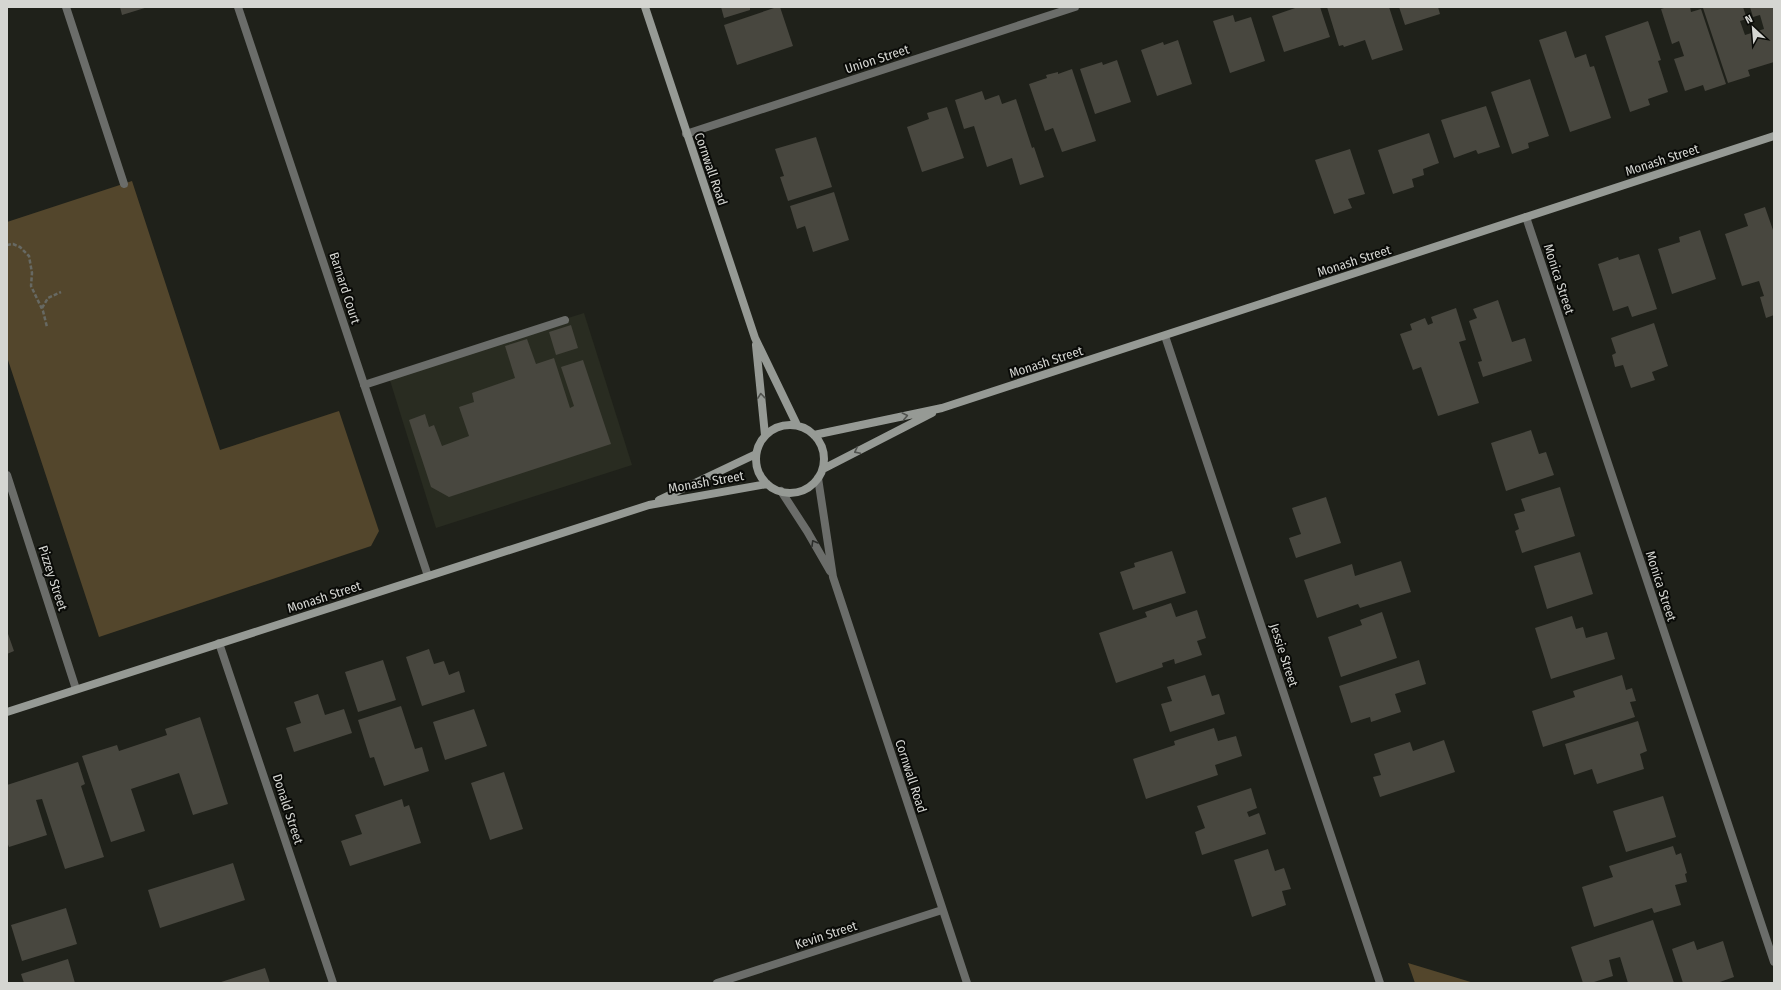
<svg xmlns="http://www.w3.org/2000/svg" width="1781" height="990" viewBox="0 0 1781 990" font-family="'Fira Sans Condensed',sans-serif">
<rect width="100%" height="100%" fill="#1f211a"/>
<!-- built -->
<path fill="#292c21" d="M 584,313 L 632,465 L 436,528 L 388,374 Z"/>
<!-- green -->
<path fill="#53462c" d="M 132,181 L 220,450 L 339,411 L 379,531 L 371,546 L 99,637 L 7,357 L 7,222 Z
M 1408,963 L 1474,983 L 1415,983 Z"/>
<!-- building -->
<path fill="#48473f" d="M 120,7 L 148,7 L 122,15 Z
M 721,7 L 750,7 L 750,10 L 724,18 Z
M 777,7 L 780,7 L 793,46 L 737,65 L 724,25 Z
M 1298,7 L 1320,7 L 1330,37 L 1284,52 L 1272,16 Z
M 1327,7 L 1389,7 L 1403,50 L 1372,60 L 1365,40 L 1344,47 L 1343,45 L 1339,46 Z
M 1399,7 L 1438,7 L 1440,14 L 1405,25 Z
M 1667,7 L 1690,7 L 1691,12 L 1701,9 L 1726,84 L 1705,91 L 1703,85 L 1685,91 L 1674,59 L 1684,56 L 1679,41 L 1672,44 L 1661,9 Z
M 1706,7 L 1743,7 L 1747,19 L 1740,21 L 1745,35 L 1764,29 L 1760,15 L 1753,17 L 1750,7 L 1774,7 L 1774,62 L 1748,70 L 1750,76 L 1728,83 L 1703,8 Z
M 1233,15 L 1235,22 L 1251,17 L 1265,61 L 1230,73 L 1213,21 Z
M 1648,21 L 1661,60 L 1658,61 L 1668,92 L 1648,99 L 1650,105 L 1630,112 L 1605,36 Z
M 1566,31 L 1575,58 L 1586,54 L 1590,67 L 1594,66 L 1611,118 L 1570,132 L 1539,40 Z
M 1178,40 L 1192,84 L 1157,96 L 1141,50 L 1163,42 L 1164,45 Z
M 1117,60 L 1131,102 L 1095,114 L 1080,69 L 1102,62 L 1103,65 Z
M 1072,69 L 1096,141 L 1062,152 L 1053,128 L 1045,131 L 1029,84 L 1047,78 L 1046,75 L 1058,72 L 1058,74 Z
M 1530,79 L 1549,136 L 1528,143 L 1529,148 L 1512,154 L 1491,92 Z
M 982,91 L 985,100 L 999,95 L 1002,104 L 1016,99 L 1032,148 L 1034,147 L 1044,177 L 1020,185 L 1012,158 L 987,167 L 974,126 L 964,129 L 955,100 Z
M 1486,106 L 1500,147 L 1478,154 L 1476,150 L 1454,158 L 1441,120 Z
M 947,107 L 964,158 L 922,172 L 907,127 L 929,119 L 927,113 Z
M 1429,133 L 1439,163 L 1423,169 L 1424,175 L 1412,179 L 1414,187 L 1393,194 L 1378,150 Z
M 816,137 L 832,187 L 788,201 L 780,177 L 784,176 L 775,149 Z
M 1350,149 L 1365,194 L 1348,199 L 1352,208 L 1334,214 L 1315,160 Z
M 834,192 L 849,240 L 813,252 L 805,226 L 797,229 L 790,206 Z
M 1765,207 L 1774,233 L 1774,315 L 1766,318 L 1760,297 L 1764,296 L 1759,281 L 1742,286 L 1725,234 L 1748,226 L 1744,214 Z
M 1700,230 L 1716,279 L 1672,294 L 1658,249 L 1680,242 L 1679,237 Z
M 1639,254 L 1657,309 L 1632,317 L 1628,306 L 1613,311 L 1598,264 L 1618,257 L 1619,260 Z
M 1498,300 L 1512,342 L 1525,338 L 1532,361 L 1483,377 L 1478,362 L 1482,361 L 1469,321 L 1477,318 L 1473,309 Z
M 1456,308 L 1466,340 L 1459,342 L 1479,403 L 1438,416 L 1421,367 L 1413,370 L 1400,334 L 1412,330 L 1410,324 L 1425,318 L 1428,325 L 1433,323 L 1431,317 Z
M 1654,323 L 1668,366 L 1652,372 L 1655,380 L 1631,388 L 1623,365 L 1615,367 L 1612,355 L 1616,353 L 1611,338 Z
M 571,325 L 578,348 L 556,355 L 549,332 Z
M 527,339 L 536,364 L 554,358 L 570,408 L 574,406 L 561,367 L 583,360 L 611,444 L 449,497 L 431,487 L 409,420 L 425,414 L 429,427 L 434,425 L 442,446 L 469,436 L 459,407 L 474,402 L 472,393 L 515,378 L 505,346 Z
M 1531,430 L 1539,454 L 1546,452 L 1554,475 L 1506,491 L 1491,443 Z
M 1560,487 L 1575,536 L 1522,553 L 1515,531 L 1519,529 L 1514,514 L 1525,511 L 1521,499 Z
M 1326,497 L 1341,543 L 1296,558 L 1289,538 L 1301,534 L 1292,508 Z
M 1172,551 L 1186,593 L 1133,610 L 1120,572 L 1135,567 L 1134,563 Z
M 1580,552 L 1593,594 L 1547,609 L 1534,566 Z
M 1401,561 L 1411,592 L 1360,608 L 1358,604 L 1317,618 L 1304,580 L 1352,564 L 1355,576 Z
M 1171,603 L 1176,617 L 1197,610 L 1206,638 L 1197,641 L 1202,655 L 1175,664 L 1174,659 L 1162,663 L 1163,667 L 1116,683 L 1099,633 L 1147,617 L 1145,612 Z
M 1382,612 L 1397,658 L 1341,677 L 1328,637 L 1362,625 L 1360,620 Z
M 1572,616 L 1576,629 L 1583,627 L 1586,638 L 1607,632 L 1615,659 L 1551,679 L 1535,628 Z
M 7,631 L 14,651 L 7,654 Z
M 429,649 L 434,664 L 444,661 L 449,675 L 459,671 L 465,692 L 422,706 L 406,657 Z
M 383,660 L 396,700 L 358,712 L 345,672 Z
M 1419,660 L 1426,684 L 1395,694 L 1401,712 L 1371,722 L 1370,717 L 1351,723 L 1339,686 Z
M 1205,675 L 1212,696 L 1219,694 L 1225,714 L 1170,732 L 1161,704 L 1172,701 L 1167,687 Z
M 1622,675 L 1626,690 L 1632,688 L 1636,701 L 1630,702 L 1635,717 L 1543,747 L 1532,711 L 1575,697 L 1573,691 Z
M 318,694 L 325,715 L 344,709 L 352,733 L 294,752 L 286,728 L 301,723 L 294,702 Z
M 401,706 L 415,749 L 422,747 L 429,771 L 384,786 L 374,757 L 370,758 L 358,720 Z
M 474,709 L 487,746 L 445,760 L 433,722 Z
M 200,717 L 228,804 L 193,815 L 179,773 L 131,789 L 145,831 L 111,842 L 82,756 L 117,745 L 119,751 L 167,735 L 165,729 Z
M 1638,721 L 1647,751 L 1640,754 L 1644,769 L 1597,784 L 1592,769 L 1574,775 L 1565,744 Z
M 1214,728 L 1218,741 L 1236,736 L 1242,756 L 1215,765 L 1218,775 L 1146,799 L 1133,759 L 1175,745 L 1174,741 Z
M 1444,740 L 1455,772 L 1380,797 L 1373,777 L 1381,775 L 1374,754 L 1410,742 L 1413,751 Z
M 78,762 L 85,784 L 81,786 L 104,857 L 65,869 L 42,799 L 36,800 L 47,835 L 9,847 L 7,842 L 7,785 Z
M 504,772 L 523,829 L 490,840 L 471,783 Z
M 1251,788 L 1257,808 L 1247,812 L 1249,817 L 1259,813 L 1266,834 L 1202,855 L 1195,832 L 1205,828 L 1197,806 Z
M 1663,796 L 1676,837 L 1626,852 L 1613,811 Z
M 402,799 L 404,807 L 409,805 L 421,843 L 350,866 L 341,841 L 362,834 L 355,815 Z
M 1673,846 L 1676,855 L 1681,853 L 1687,873 L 1685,874 L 1687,882 L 1675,885 L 1681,905 L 1654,913 L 1652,908 L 1594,927 L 1582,887 L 1613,877 L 1609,866 Z
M 1268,849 L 1275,871 L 1284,868 L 1291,889 L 1282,891 L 1286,905 L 1252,917 L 1234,860 Z
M 233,863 L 245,900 L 160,928 L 148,890 Z
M 66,908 L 77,944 L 22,961 L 11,925 Z
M 1653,920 L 1674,983 L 1628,983 L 1620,957 L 1609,960 L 1613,976 L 1591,983 L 1583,983 L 1571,947 Z
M 1694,941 L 1697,950 L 1723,941 L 1734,977 L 1717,983 L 1683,983 L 1672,949 Z
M 68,959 L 75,983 L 24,983 L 21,974 Z
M 265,968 L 270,983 L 218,983 Z"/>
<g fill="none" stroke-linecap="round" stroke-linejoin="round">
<!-- path -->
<path stroke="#676963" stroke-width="2.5" stroke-dasharray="4 2" stroke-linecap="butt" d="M 7,245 L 13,244 L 20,247 L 29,256 L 32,273 L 31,286 L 43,311 L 47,327
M 42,308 L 48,298 L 61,292"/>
<!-- lane -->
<path stroke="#6b6d6a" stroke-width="8" d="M 66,7 L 124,184
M 364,385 L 565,320"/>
<!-- street -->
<path stroke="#6b6d6a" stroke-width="8" d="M 238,7 L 428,576
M 686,134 L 1075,7
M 1526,217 L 1774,962
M 1165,336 L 1380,983
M 7,475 L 76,689
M 818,478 L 833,577 L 967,983
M 781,491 L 807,531 L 830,571
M 219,643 L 333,983
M 717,983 L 942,910"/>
<!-- secondary -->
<path stroke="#969a95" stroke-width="8" d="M 645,7 L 755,338 L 797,425
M 756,345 L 765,435
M756 459a34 34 0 1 1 68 0a34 34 0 1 1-68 0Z
M 814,435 L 942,408 L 1774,136
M 823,469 L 932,413
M 659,500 L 756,454
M 7,712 L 649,505 L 767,484"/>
</g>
<!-- one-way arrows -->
<defs><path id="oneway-chevron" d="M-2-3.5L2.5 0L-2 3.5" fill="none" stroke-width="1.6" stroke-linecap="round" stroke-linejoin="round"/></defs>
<g stroke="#50524e">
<use href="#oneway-chevron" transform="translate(761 396) rotate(-96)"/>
<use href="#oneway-chevron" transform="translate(905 416) rotate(-12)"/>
<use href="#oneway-chevron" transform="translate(857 451) rotate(153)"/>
</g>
<use stroke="#2b2d2a" href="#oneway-chevron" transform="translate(814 543) rotate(-120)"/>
<g text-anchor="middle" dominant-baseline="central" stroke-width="4" stroke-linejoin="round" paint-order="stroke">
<!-- street labels -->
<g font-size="13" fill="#d5d6d2" stroke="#090a07">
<text transform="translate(877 59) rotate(-18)">Union Street</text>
<text transform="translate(1662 160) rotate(-18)">Monash Street</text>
<text transform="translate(711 169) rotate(71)">Cornwall Road</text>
<text transform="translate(1354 261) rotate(-18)">Monash Street</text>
<text transform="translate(1559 279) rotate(72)">Monica Street</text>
<text transform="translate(345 288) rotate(72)">Barnard Court</text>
<text transform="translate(1046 362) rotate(-18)">Monash Street</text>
<text transform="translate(706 482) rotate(-10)">Monash Street</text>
<text transform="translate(53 578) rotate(72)">Pizzey Street</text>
<text transform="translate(1661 586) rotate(72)">Monica Street</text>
<text transform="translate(324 597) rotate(-18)">Monash Street</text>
<text transform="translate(1284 655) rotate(72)">Jessie Street</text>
<text transform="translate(911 776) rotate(72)">Cornwall Road</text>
<text transform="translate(288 809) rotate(72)">Donald Street</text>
<text transform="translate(826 935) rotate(-18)">Kevin Street</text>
</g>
</g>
<!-- border -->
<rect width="1781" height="990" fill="none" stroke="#d5d6d2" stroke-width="16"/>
<!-- north arrow -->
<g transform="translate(1753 28) rotate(334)" stroke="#090a07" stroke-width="3" paint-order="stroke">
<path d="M0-3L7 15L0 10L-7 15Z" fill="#d5d6d2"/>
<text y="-6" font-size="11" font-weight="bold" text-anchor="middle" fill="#d5d6d2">N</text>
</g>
</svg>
